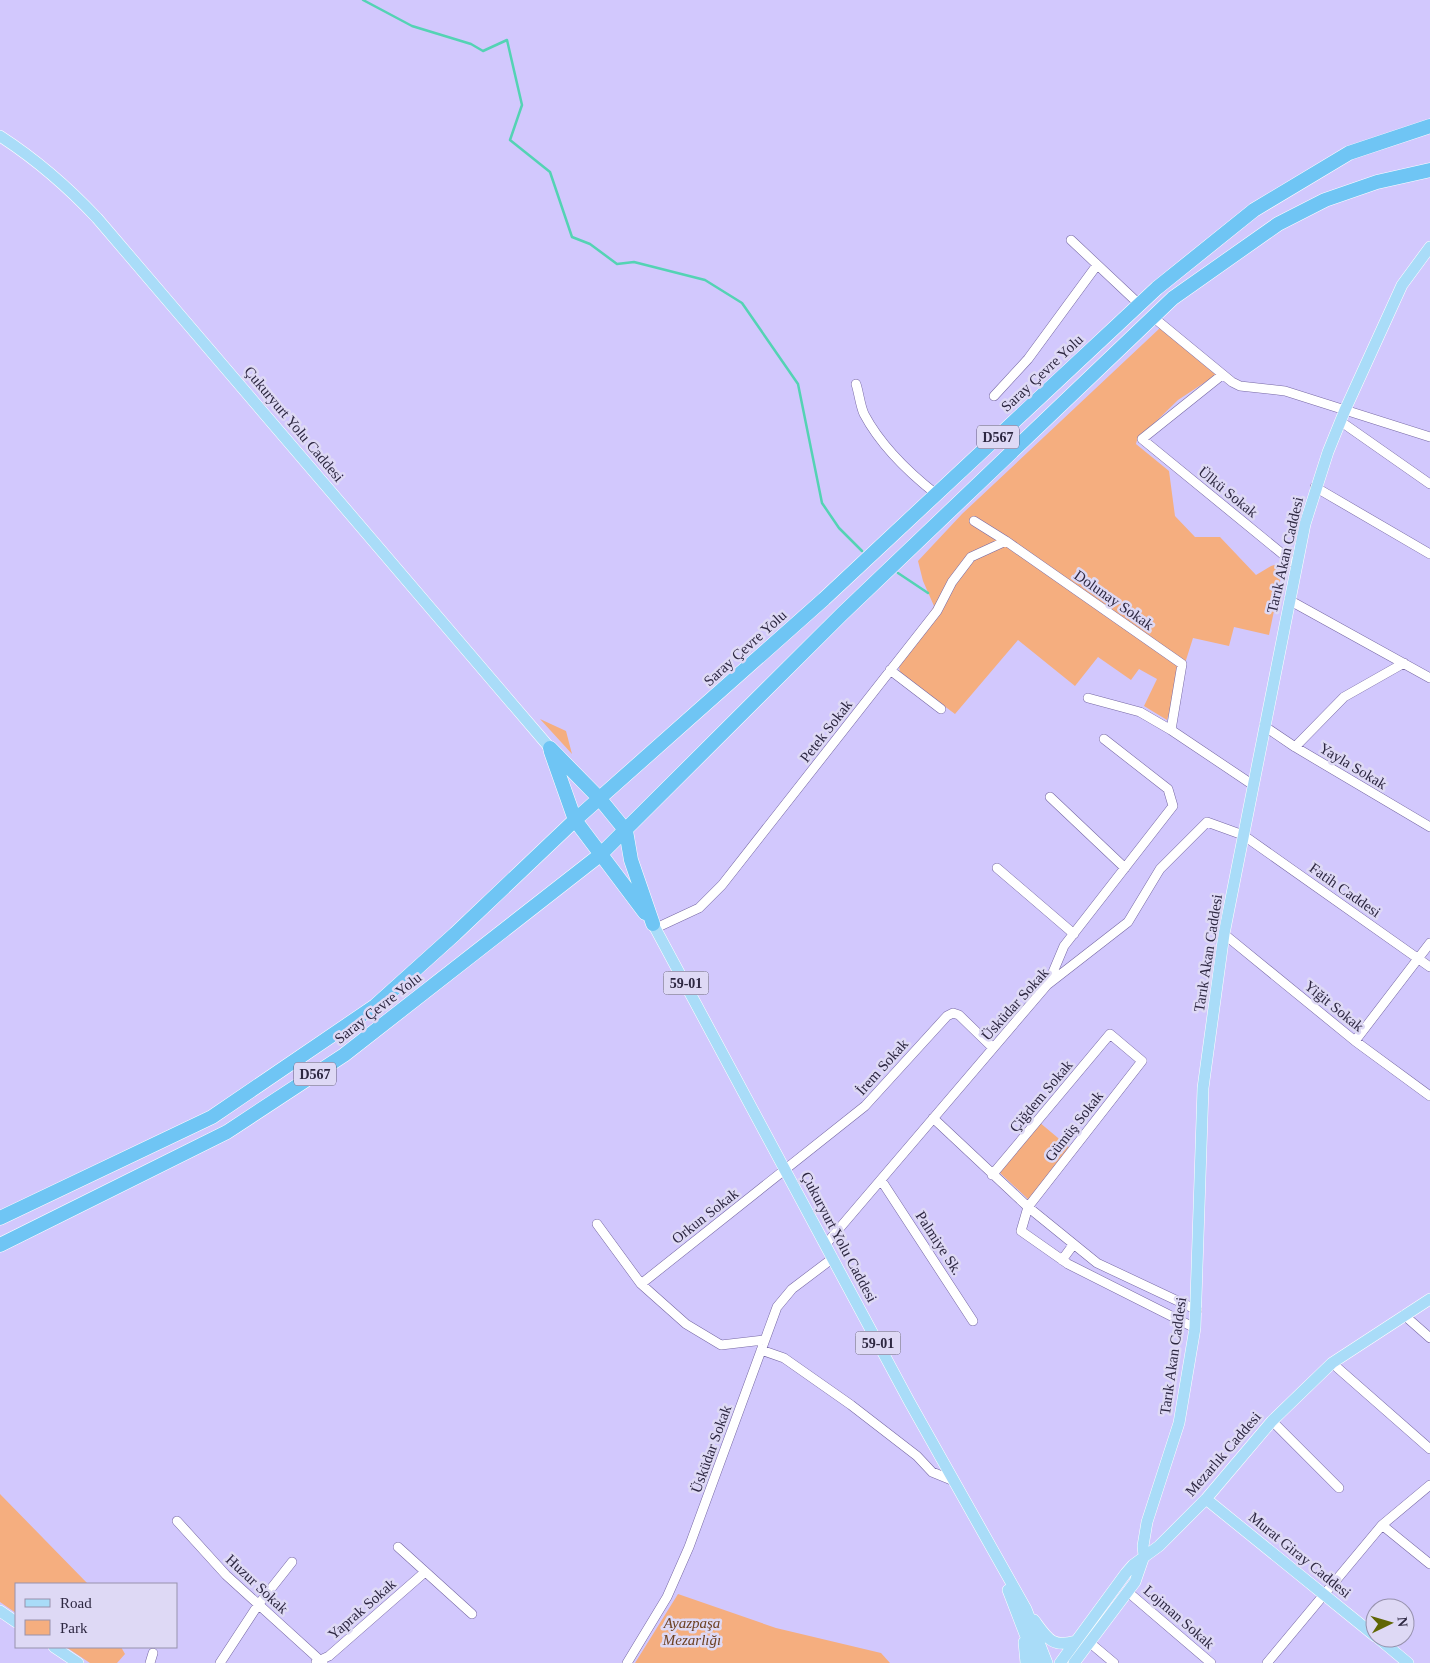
<svg xmlns="http://www.w3.org/2000/svg" width="1430" height="1663" viewBox="0 0 1430 1663" font-family="Georgia,serif">
<rect width="100%" height="100%" fill="#d2c8fd"/>
<!-- green -->
<path fill="#f5ae7f" d="M 1160,328 L 1216,375 L 1178,400 L 1137,440 L 1136,444 L 1169,471 L 1175,516 L 1195,537 L 1220,537 L 1256,575 L 1271,566 L 1284,562 L 1269,635 L 1234,627 L 1229,646 L 1193,638 L 1167,720 L 1144,706 L 1157,679 L 1139,669 L 1131,680 L 1098,657 L 1075,686 L 1018,640 L 955,714 L 900,673 L 899,666 L 934,606 L 923,581 L 918,561 L 962,514 Z
M 540,719 L 566,731 L 572,754 Z
M 1039,1122 L 1070,1148 L 1029,1200 L 999,1172 Z
M 0,1494 L 88,1584 L 16,1584 L 16,1613 L 0,1602 Z
M 678,1594 L 776,1628 L 881,1653 L 890,1663 L 635,1663 Z
M 66,1647 L 121,1647 L 125,1654 L 117,1663 L 90,1663 Z"/>
<g fill="none" stroke-linecap="round" stroke-linejoin="round">
<!-- stream -->
<path stroke="#54d3b4" stroke-width="2.5" d="M 363,0 L 412,26 L 471,44 L 483,51 L 507,40 L 522,105 L 510,140 L 550,172 L 572,237 L 590,244 L 617,264 L 634,262 L 705,280 L 742,303 L 798,384 L 822,503 L 839,528 L 862,551
M 898,573 L 928,593"/>
<defs>
<path id="minor" d="M 1071,240 L 1139,304
M 1153,317 L 1232,382 L 1240,386 L 1285,391 L 1430,437
M 1222,375 L 1142,439 L 1296,565
M 856,384 C 859,393 860,405 864,414 C 881,446 908,472 936,494
M 994,396 L 1028,359 L 1097,265
M 1340,421 L 1430,484
M 1315,487 L 1430,554
M 974,521 L 1006,541 L 1182,664 L 1171,730
M 1289,600 L 1430,678
M 890,670 L 941,709
M 1088,698 L 1140,712 L 1171,730 L 1253,785
M 1264,726 L 1295,747 L 1430,827
M 1295,747 L 1344,697 L 1404,663
M 1050,797 L 1125,868
M 997,868 L 1074,934
M 656,928 L 699,908 L 722,885 L 937,611 L 952,582 L 971,557 L 1006,541
M 1224,934 L 1355,1041 L 1430,1096
M 1048,984 L 1064,946 L 1173,806 L 1168,789 L 1104,739
M 1355,1041 L 1430,943
M 933,1118 L 1028,1207 L 1097,1263 L 1197,1310
M 992,1175 L 1110,1034 L 1142,1061 L 1028,1207 L 1021,1231 L 1068,1264 L 1195,1328
M 881,1180 L 973,1321
M 597,1224 L 641,1284 L 686,1324 L 721,1345 L 764,1340
M 826,1244 L 1047,985 L 1128,922 L 1160,869 L 1207,822 L 1243,835 L 1430,967
M 1062,1260 L 1073,1245
M 641,1284 L 865,1106 L 947,1016 L 953,1013 L 959,1015 L 993,1048
M 1404,1315 L 1430,1338
M 761,1350 L 784,1358 L 851,1405 L 917,1456 L 932,1472 L 954,1481
M 1332,1363 L 1430,1449
M 1272,1421 L 1339,1488
M 177,1521 L 226,1575 L 323,1663
M 1382,1525 L 1430,1564
M 398,1547 L 472,1614
M 1128,1592 L 1211,1663
M 1089,1642 L 1114,1663
M 316,1662 L 329,1656 L 425,1572
M 150,1663 L 153,1653
M 220,1663 L 258,1605 L 292,1562
M 627,1663 L 667,1597 L 689,1547 L 777,1307 L 792,1289 L 833,1258
M 1267,1663 L 1382,1525 L 1430,1485"/>
<path id="major" d="M 0,136 C 37,160 67,186 97,218 L 550,748
M 653,924 L 909,1401 L 1026,1609 L 1047,1663
M 1206,1499 L 1375,1636
M 1008,1590 L 1036,1663
M 0,1611 L 16,1622
M 1034,1620 C 1048,1639 1052,1648 1076,1641
M 1378,1638 L 1408,1663
M 1024,1642 L 1026,1663
M 54,1647 L 78,1663
M 1060,1663 L 1126,1573 L 1133,1565 L 1159,1546 L 1206,1499 L 1272,1421 L 1332,1363 L 1430,1299
M 1074,1663 L 1135,1582 L 1144,1556 L 1143,1546 L 1147,1522 L 1179,1423 L 1195,1328 L 1203,1088 L 1224,934 L 1305,524 L 1328,452 L 1345,410 L 1402,285 L 1430,247"/>
<path id="highway" d="M 550,748 L 600,799 L 626,831 L 631,860 L 653,924
M 551,752 L 575,820 L 645,913
M 0,1218 L 212,1117 L 375,1006 L 455,934 L 575,820 L 824,599 L 1157,288 L 1254,210 L 1349,153 L 1430,126
M 0,1245 L 227,1132 L 344,1055 L 600,855 L 842,614 L 1173,298 L 1278,224 L 1325,200 L 1377,182 L 1430,170"/>
</defs>
<!-- minor casing -->
<use href="#minor" stroke="#7668a4" stroke-width="10"/>
<!-- major casing -->
<use href="#major" stroke="#fff" stroke-width="12"/>
<!-- highway casing -->
<use href="#highway" stroke="#fff" stroke-width="15"/>
<!-- minor -->
<use href="#minor" stroke="#fff" stroke-width="9"/>
<!-- major -->
<use href="#major" stroke="#a9dcf8" stroke-width="11"/>
<!-- highway -->
<use href="#highway" stroke="#6fc5f4" stroke-width="14"/>
</g>
<g text-anchor="middle" dominant-baseline="central" stroke-width="5" stroke-linejoin="round" paint-order="stroke">
<!-- shield labels -->
<g fill="#ded9f5" stroke="#625c77" stroke-width="1">
<rect x="977" y="425.5" width="42" height="23" rx="4"/>
<rect x="663.5" y="971.5" width="45" height="23" rx="4"/>
<rect x="294" y="1062.5" width="42" height="23" rx="4"/>
<rect x="855.5" y="1331.5" width="45" height="23" rx="4"/>
</g>
<g font-size="14" font-weight="bold" fill="#2d2741">
<text x="998" y="437">D567</text>
<text x="686" y="983">59-01</text>
<text x="315" y="1074">D567</text>
<text x="878" y="1343">59-01</text>
</g>
<!-- street labels -->
<g font-size="15" fill="#2d2741" stroke="#ded9f5">
<text transform="translate(1042 373) rotate(-43)">Saray Çevre Yolu</text>
<text transform="translate(294 424) rotate(50)">Çukuryurt Yolu Caddesi</text>
<text transform="translate(1228 492) rotate(39)">Ülkü Sokak</text>
<text transform="translate(1285 555) rotate(-77)">Tarık Akan Caddesi</text>
<text transform="translate(1114 600) rotate(35)">Dolunay Sokak</text>
<text transform="translate(745 648) rotate(-42)">Saray Çevre Yolu</text>
<text transform="translate(826 731) rotate(-52)">Petek Sokak</text>
<text transform="translate(1353 766) rotate(31)">Yayla Sokak</text>
<text transform="translate(1345 890) rotate(35)">Fatih Caddesi</text>
<text transform="translate(1208 953) rotate(-81)">Tarık Akan Caddesi</text>
<text transform="translate(1015 1004) rotate(-48)">Üsküdar Sokak</text>
<text transform="translate(1334 1006) rotate(39)">Yiğit Sokak</text>
<text transform="translate(378 1008) rotate(-38)">Saray Çevre Yolu</text>
<text transform="translate(882 1067) rotate(-48)">İrem Sokak</text>
<text transform="translate(1041 1096) rotate(-50)">Çiğdem Sokak</text>
<text transform="translate(1074 1126) rotate(-52)">Gümüş Sokak</text>
<text transform="translate(705 1216) rotate(-38)">Orkun Sokak</text>
<text transform="translate(839 1237) rotate(62)">Çukuryurt Yolu Caddesi</text>
<text transform="translate(939 1243) rotate(57)">Palmiye Sk.</text>
<text transform="translate(1173 1356) rotate(-82)">Tarık Akan Caddesi</text>
<text transform="translate(711 1449) rotate(-70)">Üsküdar Sokak</text>
<text transform="translate(1223 1454) rotate(-49)">Mezarlık Caddesi</text>
<text transform="translate(1300 1555) rotate(39)">Murat Giray Caddesi</text>
<text transform="translate(257 1584) rotate(43)">Huzur Sokak</text>
<text transform="translate(362 1609) rotate(-41)">Yaprak Sokak</text>
<text transform="translate(1179 1617) rotate(41)">Lojman Sokak</text>
</g>
<!-- park labels -->
<g font-size="15" font-style="italic" fill="#6c4124" stroke="#ded9f5">
<text x="692" y="1623">Ayazpaşa<tspan x="692" dy="17">Mezarlığı</tspan></text>
</g>
</g>
<!-- legend -->
<rect x="15" y="1583" width="162" height="65" fill="#ded9f5" stroke="#9792ad"/>
<rect x="25" y="1599" width="25" height="8" fill="#a9dcf8" stroke="#9792ad"/>
<text x="60" y="1608" font-size="15" fill="#2d2741">Road</text>
<rect x="25" y="1620" width="25" height="15" fill="#f5ae7f" stroke="#9792ad"/>
<text x="60" y="1633" font-size="15" fill="#2d2741">Park</text>
<!-- north arrow -->
<g transform="translate(1390 1623) rotate(85)"><circle r="24" fill="#ded9f5" stroke="#9792ad"/>
<path d="M0-4L9 19L0 12L-9 19Z" fill="#606604"/>
<text y="-8" font-size="14" font-weight="bold" text-anchor="middle" fill="#2d2741">N</text>
</g>
</svg>
